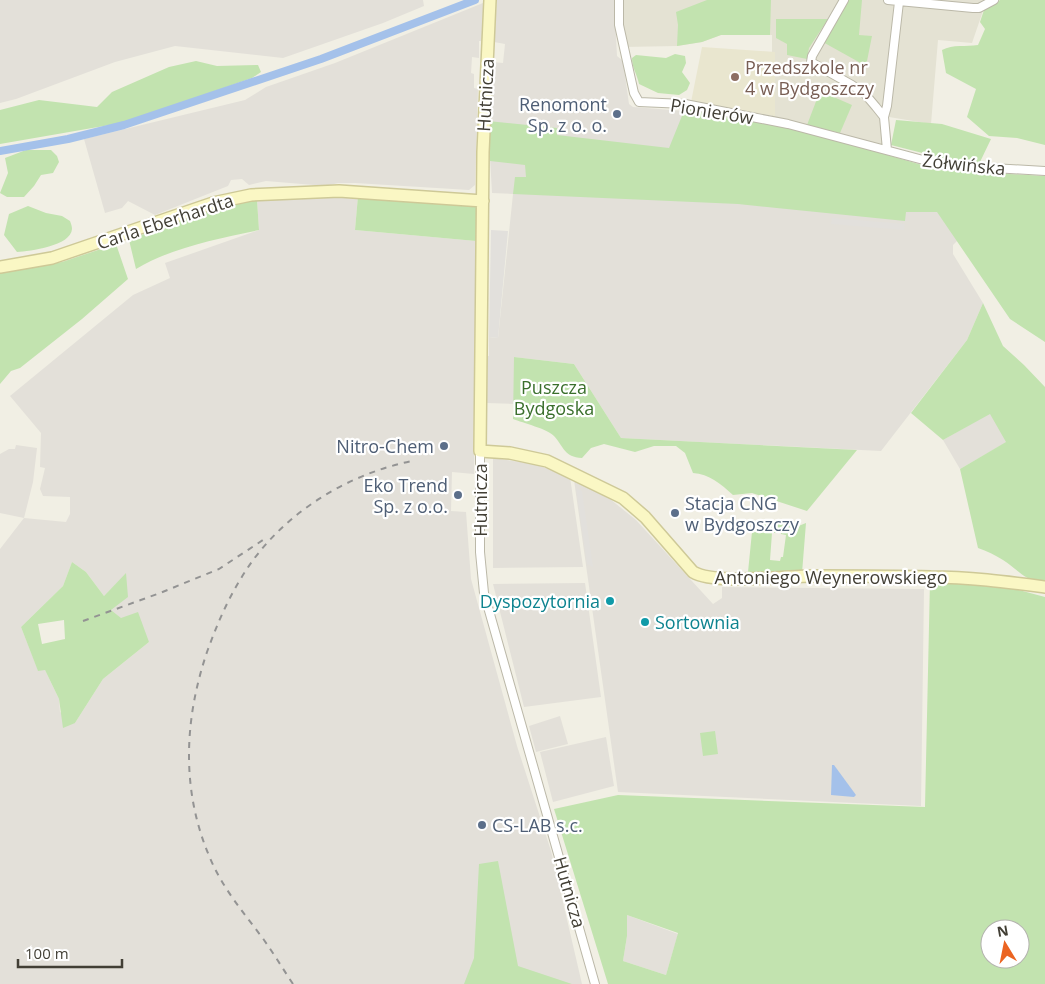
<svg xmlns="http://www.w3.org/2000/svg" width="1045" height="984" viewBox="0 0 1045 984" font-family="'Open Sans',sans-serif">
<rect width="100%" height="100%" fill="#f1efe4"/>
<!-- residential -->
<path fill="#e4e2d3" d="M 616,0 L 994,0 L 985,5 L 972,43 L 938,40 L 931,124 L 889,117 L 887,150 L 772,121 L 772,115 L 775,115 L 775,53 L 772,52 L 772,35 L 721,35 L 702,42 L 677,46 L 623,47 Z"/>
<!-- industrial -->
<path fill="#e3e0d9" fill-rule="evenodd" d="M 0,0 L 423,0 L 424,6 L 383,23 L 283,58 L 175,46 L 115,62 L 16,99 L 0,103 Z
M 497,0 L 614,0 L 617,56 L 623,61 L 629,104 L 633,107 L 684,111 L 686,106 L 939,170 L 958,240 L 953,245 L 953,254 L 983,303 L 967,340 L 881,451 L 621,438 L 574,364 L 514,357 L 514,404 L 486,403 L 487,356 L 489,356 L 489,337 L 498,338 L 513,194 L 492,193 L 488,121 L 492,62 L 503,63 L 505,44 L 494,42 Z
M 483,3 L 483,41 L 479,41 L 479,58 L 472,57 L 471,73 L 474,74 L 474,88 L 478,89 L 475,185 L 469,190 L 355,183 L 338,183 L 326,186 L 266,181 L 249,185 L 242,179 L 231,180 L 228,186 L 155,215 L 128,201 L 122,208 L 105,213 L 84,139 L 245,100 L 266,87 L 335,63 Z
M 326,196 L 358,196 L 355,230 L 476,241 L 474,474 L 452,472 L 451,511 L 466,512 L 471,579 L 517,746 L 551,851 L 582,984 L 0,984 L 0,549 L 24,518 L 0,513 L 0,454 L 9,449 L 15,449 L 16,445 L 37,448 L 33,482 L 24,518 L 66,522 L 70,514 L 70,497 L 43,496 L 40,489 L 45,468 L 40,467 L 41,433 L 10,396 L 133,295 L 170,278 L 165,263 L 259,230 L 257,200 ZM 72,562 L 86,572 L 104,596 L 126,574 L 111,610 L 149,642 L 103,679 L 75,723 L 60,712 L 59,699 L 45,670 L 38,670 L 21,627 L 63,586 Z
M 990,413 L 1007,442 L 960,469 L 943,440 Z
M 493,458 L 534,464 L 570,477 L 583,567 L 493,568 Z
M 574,480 L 610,499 L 636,520 L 713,604 L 722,598 L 722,587 L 924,589 L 921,806 L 618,792 Z
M 585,583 L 601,697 L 524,707 L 493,584 Z
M 560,716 L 568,744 L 536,752 L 529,726 Z
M 606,737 L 614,786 L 553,802 L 540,752 Z
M 627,915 L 678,934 L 666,975 L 623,961 L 627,936 Z"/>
<!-- education -->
<path fill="#e9e6cf" d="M 702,47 L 775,52 L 775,116 L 691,102 Z"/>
<!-- green -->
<path fill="#c2e3af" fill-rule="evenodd" d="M 707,0 L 771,0 L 770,35 L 721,35 L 702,42 L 677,46 L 678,25 L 676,12 Z
M 845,0 L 862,0 L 859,35 L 872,36 L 866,66 L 821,41 Z
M 1000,0 L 1045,0 L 1045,145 L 1017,138 L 989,136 L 967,117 L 976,89 L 946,73 L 942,50 C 953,44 966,47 978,45 L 985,29 L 980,22 L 984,10 Z
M 776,19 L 828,19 L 809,48 L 807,59 L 787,55 L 787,44 L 776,38 Z
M 675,54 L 685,56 L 686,63 L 682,72 L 690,83 L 687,90 L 679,95 L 658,93 L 639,84 C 637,74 632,68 632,58 L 636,55 L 666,58 Z
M 196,61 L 217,66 L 258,65 L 261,72 L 252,78 L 127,122 L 0,144 L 0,110 L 39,100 L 97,107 L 112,92 L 169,67 Z
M 820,91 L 852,105 L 840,133 L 807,125 Z
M 686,106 L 802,130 L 939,170 L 1045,176 L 1045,342 L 1010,319 L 937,212 L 906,212 L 905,221 L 738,204 L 513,194 L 515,177 L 526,177 L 525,165 L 490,161 L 488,121 L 557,128 L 557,135 L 669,148 Z
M 896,120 L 942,124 L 991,139 L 980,162 L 950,160 L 891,145 Z
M 26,150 L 51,150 L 57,156 L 59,162 L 53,173 L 41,175 L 34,186 L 24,197 L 7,197 L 0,193 L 8,173 L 5,158 Z
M 358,196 L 477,205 L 476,241 L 355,230 Z
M 257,200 L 259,230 C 217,239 173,247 136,269 L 129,240 L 216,205 Z
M 28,206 L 46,213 L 62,216 L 70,221 C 71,224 72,226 72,229 C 71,246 30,251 17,252 L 4,235 L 9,214 Z
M 116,244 L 128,279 L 82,319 L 20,368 L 11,371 L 0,384 L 0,272 L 62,262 Z
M 983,303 L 1003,346 L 1024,365 L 1045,387 L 1045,583 C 1023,580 1020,571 1003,560 C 995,555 987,551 978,548 L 960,469 L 1006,442 L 990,414 L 943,440 L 911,413 L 967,340 Z
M 514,357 L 574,364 L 621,438 L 857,450 L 807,511 L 752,493 L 733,495 C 721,484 709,474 693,473 L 685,453 L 676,446 L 654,446 L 635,452 L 604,444 L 591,448 L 582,458 C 564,457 564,447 554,436 C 548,429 523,423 513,419 Z
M 753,522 L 787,523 L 796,527 L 806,523 L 802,573 L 748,572 ZM 776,531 L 781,531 L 781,534 L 786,535 L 783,557 L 781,557 L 780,561 L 770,560 L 772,533 L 776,533 Z
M 72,562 L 86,572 L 104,596 L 126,573 L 128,597 L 111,610 L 121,618 L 138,612 L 149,642 L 103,679 L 75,723 L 63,728 L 59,699 L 45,670 L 38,671 L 21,627 L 63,586 ZM 64,620 L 65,639 L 42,644 L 38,624 Z
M 930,581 L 1015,589 L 1045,597 L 1045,984 L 608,984 L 554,809 L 618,795 L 925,807 ZM 627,915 L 678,933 L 666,975 L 623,961 L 627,936 ZM 990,929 L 1020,929 L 1020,959 L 990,959 Z
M 715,731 L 718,754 L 703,756 L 700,733 Z
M 498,861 L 518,966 L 572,984 L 464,984 L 474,958 L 479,864 Z"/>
<!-- parking -->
<path fill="#e2e0dc" d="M 832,218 L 905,224 L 904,230 L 831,224 Z
M 491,230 L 508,231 L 498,338 L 489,337 Z
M 576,488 L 582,491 L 593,567 L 587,564 Z"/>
<!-- water -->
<path fill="#a4c1ea" d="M 832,765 L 834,765 L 856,795 L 854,797 L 831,795 Z"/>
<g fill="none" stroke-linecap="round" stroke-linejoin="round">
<!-- canal -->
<path stroke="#a4c1ea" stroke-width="8" d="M 0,151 L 68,139 L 124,125 L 321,59 L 475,0"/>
<defs>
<path id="street" d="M 619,0 L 619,25 L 634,93 L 639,102 L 685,104 L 788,124 L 942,165 L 1045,171
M 844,0 L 812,56 L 811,62 L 852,85 L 865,94 L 876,107 L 884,117 L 887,150
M 888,0 L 973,8 L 979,8 L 994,0
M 884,117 L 887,106 L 899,2
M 480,451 L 480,552 L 484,593 L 595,984"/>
<path id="secondary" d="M 490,0 L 483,152 L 480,451 L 510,453 L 547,461 L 623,498 L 645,517 L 693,572 C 715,585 785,576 814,576 C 853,576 892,576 931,577 C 970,577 1007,582 1045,587
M 0,267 L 52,258 L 213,203 L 251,195 L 339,191 L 483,201"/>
</defs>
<!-- street casing -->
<use href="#street" stroke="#bbb8a8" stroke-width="10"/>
<!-- secondary casing -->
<use href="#secondary" stroke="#cec997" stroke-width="14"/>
<!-- street -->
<use href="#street" stroke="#fff" stroke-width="8"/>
<!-- secondary -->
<use href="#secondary" stroke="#faf7c4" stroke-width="11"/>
<!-- rail -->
<path stroke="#939393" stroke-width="2" stroke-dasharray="6 6" stroke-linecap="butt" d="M 83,621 L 160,593 L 219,569 L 266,538
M 293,984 C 283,969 274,954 264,940 C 244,913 223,889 210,858 C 181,791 184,720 207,652 C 216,627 226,603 240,580 C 276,518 343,475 412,461"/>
</g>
<!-- markers -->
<circle fill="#8d6e63" stroke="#fff" stroke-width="2" cx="735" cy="77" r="5"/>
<g fill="#5c6f8a" stroke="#fff" stroke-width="2">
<circle cx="617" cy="114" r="5"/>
<circle cx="444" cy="446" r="5"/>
<circle cx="458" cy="495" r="5"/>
<circle cx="675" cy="513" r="5"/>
<circle cx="482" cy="825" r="5"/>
</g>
<g fill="#0f9aa8" stroke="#fff" stroke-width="2">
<circle cx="610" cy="601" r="5"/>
<circle cx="645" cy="622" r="5"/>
</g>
<g text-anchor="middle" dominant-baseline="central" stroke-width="4.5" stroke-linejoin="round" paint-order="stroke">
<!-- education labels -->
<g font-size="18" fill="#785e54" stroke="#fff" text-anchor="start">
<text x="745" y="67">Przedszkole nr<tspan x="745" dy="21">4 w Bydgoszczy</tspan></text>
</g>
<!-- street labels -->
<g font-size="18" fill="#423f35" stroke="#fff">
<text transform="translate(485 95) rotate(-87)">Hutnicza</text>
<text transform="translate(712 111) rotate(9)">Pionierów</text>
<text transform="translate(964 164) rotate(6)">Żółwińska</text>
<text transform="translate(165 221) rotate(-18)">Carla Eberhardta</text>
<text transform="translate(480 500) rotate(-90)">Hutnicza</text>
<text x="831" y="577">Antoniego Weynerowskiego</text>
<text transform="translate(570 892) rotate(74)">Hutnicza</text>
</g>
<!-- service labels -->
<g font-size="18" fill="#4e5e75" stroke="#fff" text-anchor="end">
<text x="607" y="104">Renomont<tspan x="607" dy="21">Sp. z o. o.</tspan></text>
<text x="434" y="446">Nitro-Chem</text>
<text x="448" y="485">Eko Trend<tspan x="448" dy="21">Sp. z o.o.</tspan></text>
<text x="685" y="503" text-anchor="start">Stacja CNG<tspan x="685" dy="21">w Bydgoszczy</tspan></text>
<text x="492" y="825" text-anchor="start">CS-LAB s.c.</text>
</g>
<!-- park labels -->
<g font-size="18" fill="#3a6f2c" stroke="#fff">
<text x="554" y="387">Puszcza<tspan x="554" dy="21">Bydgoska</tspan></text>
</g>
<!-- culture labels -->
<g font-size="18" fill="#0d838f" stroke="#fff" text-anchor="end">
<text x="600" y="601">Dyspozytornia</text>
<text x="655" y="622" text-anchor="start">Sortownia</text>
</g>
</g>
<!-- north arrow -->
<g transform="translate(1005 944) rotate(350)"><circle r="24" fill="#ffffff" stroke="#b3b2ae"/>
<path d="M0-4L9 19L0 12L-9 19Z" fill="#eb6421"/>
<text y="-8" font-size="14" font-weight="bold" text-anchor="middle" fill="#423f35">N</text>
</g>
<!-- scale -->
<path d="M18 959v8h104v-8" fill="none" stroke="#423f35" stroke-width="2.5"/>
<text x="25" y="959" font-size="15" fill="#423f35" stroke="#ffffff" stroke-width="4" paint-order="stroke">100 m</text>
</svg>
